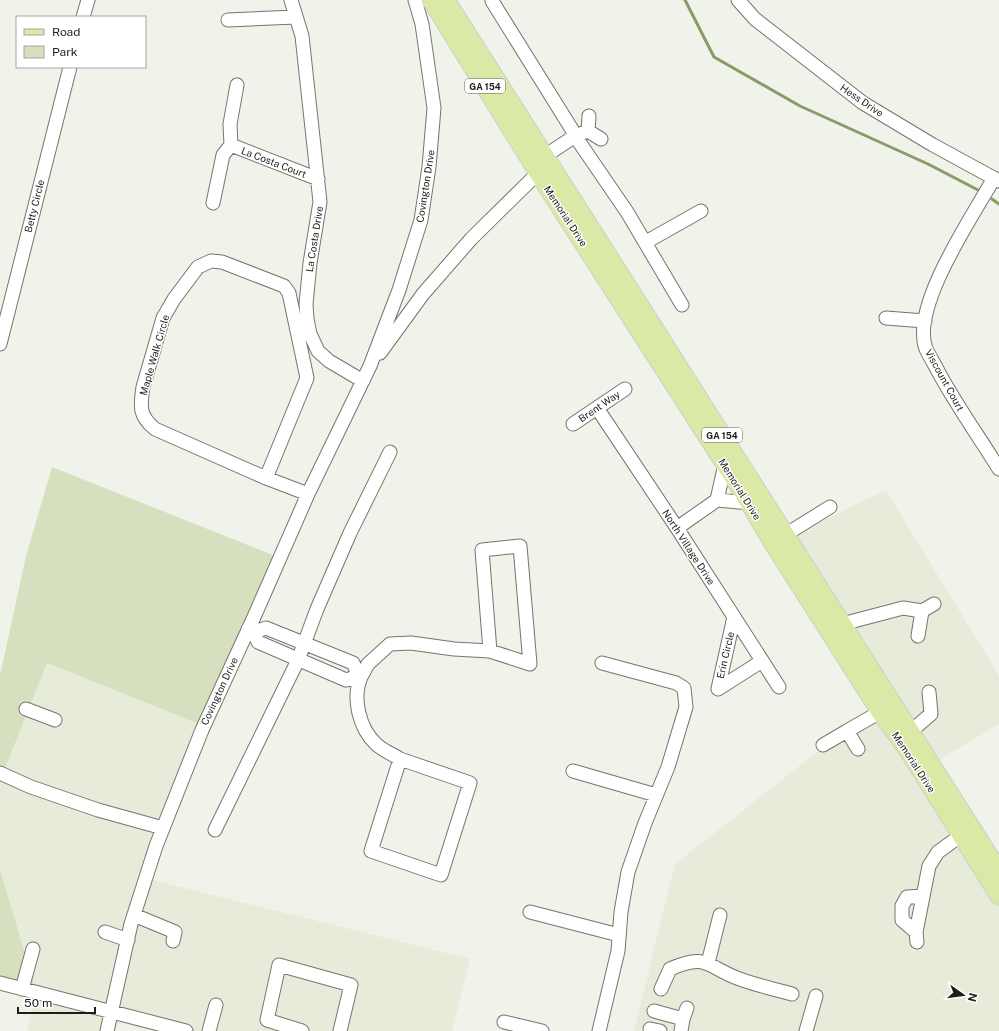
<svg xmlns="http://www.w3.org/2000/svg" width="999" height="1031" viewBox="0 0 999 1031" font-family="'Public Sans',sans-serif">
<rect width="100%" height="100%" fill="#f0f3ea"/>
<!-- built -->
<path fill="#e6ebda" d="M 886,490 L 999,676 L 999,724 L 921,771 L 999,887 L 999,1031 L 634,1031 L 675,864 L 882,701 L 779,542 Z
M 47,663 L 206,727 L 149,879 L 470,959 L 452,1031 L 149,1031 L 118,1022 L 116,1031 L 27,1031 L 37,993 L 0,870 L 0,781 Z"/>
<!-- green -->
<path fill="#d7e0be" d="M 52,467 L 283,559 L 206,727 L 47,663 L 0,781 L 0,675 L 26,556 Z
M 0,870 L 37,993 L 0,983 Z"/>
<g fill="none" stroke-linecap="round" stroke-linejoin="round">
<!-- stream -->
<path stroke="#8d9a67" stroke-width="3" d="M 685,0 L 714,57 L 800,106 L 928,164 L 978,190
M 992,199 L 999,204"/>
<defs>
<path id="minor" d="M 291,0 L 302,36 L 320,202 L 310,263 L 306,304 L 307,319 L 310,334 L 318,351 L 329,361 L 363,381
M 738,0 L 755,19 L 863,103 L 933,145 L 999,181
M 492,1 L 576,136
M 83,17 L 88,0
M 228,20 L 296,17
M 588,131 L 601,139
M 575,136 L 627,212 L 682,305
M 231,145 L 318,179
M 994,178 C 973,216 910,307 926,349 C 930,357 935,365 939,373 C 957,406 979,437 999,469
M 213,203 L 223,155 L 231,145 L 230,124 L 237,85
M 646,242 L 701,211
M 211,261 L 222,262 L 284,286 L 289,293 L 307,378 L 266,478 L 155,429 C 139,416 140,407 143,387 L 163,318 L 174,299 L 198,267 Z
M 886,318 L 925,321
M 0,344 L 70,67
M 380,353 L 423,294 L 471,239 L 538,173 L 545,156 L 575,136 L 588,131 L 589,116
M 597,408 L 677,528 L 779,687
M 573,424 L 625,389
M 266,478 L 308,494
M 717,500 L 725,464
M 677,528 L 717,500 L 750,503
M 785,535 L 830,507
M 922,611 L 934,604
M 734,617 L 718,689 L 762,661
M 842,624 L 903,608 L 922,611 L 918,636
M 248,629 L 254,632 L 258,642 L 346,680 L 359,676
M 254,632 L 266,628 L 353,663 L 359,676 L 361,677 C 352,698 359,728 376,744 C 382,750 392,754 400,759 L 371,851 L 441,875 L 470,783 L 400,759
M 361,677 L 368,664 L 390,644 L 411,643 L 454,649 L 490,651 L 530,664 L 520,546 L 482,550 L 490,651
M 26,709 L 55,720
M 910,732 L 931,714 L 929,692
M 823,745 L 847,731
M 858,749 L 847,731 L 880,712
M 573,771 L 656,795
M 0,773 L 31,787 L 98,810 L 163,828
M 215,830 L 298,660 L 317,609 L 350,533 L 390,452
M 530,912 L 619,935
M 134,915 L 175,932 L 173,941
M 105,932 L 128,940
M 916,932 L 902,920 L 902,906 L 907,897 L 923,896
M 917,942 L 916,932 L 929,866 L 938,852 L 960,836
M 708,963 L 720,915
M 0,983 L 186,1031
M 22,989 L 33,949
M 661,989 L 670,969 C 707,953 706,966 737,978 C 755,985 774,989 792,994
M 654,1011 L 683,1019 L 681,1031
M 683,1019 L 687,1008
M 504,1022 L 542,1031
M 650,1029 L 660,1031
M 107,1031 L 131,924 L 156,846 L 202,730 L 254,617 L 308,494 L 370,366 L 399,290 L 421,220 L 429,167 L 434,108 L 422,24 L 415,0
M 209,1031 L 216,1005
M 302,1031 L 267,1020 L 279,965 L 351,985 L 340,1031
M 599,1031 L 618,951 L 621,912 L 628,872 L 645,823 L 668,767 L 686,707 L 684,688 L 676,683 L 602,663
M 806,1031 L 816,996"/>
<path id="major" d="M 431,0 L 538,173 L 742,491 L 772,542 L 880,712 L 909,752 L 999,896
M 446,0 L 999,871"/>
</defs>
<!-- minor casing -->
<use href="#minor" stroke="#74766e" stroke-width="15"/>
<!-- major casing -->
<use href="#major" stroke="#cdcecd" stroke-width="19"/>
<!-- minor -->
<use href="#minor" stroke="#fff" stroke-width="13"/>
<!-- major -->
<use href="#major" stroke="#dae9a6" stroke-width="17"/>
</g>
<g text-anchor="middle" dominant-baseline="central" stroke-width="3" stroke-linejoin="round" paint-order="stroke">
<!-- shield labels -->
<g fill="#fff" stroke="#61625f" stroke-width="1">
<rect x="465" y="79" width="40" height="14" rx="3"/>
<rect x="702" y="428" width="40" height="14" rx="3"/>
</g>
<g font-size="9" font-weight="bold" fill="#1d1e1a">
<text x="485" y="86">GA 154</text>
<text x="722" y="435">GA 154</text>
</g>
<!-- street labels -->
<g font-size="10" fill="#1d1e1a" stroke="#fff">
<text transform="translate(862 100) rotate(34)">Hess Drive</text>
<text transform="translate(274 162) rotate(21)">La Costa Court</text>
<text transform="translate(425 186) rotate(-81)">Covington Drive</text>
<text transform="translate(34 206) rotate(-76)">Betty Circle</text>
<text transform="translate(566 216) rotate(57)">Memorial Drive</text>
<text transform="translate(314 239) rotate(-81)">La Costa Drive</text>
<text transform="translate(154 355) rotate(-74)">Maple Walk Circle</text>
<text transform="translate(945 380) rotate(61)">Viscount Court</text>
<text transform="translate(599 406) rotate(-34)">Brent Way</text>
<text transform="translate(740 489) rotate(58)">Memorial Drive</text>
<text transform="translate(689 547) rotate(57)">North Village Drive</text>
<text transform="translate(725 655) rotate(-77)">Erin Circle</text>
<text transform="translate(219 691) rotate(-65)">Covington Drive</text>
<text transform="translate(914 762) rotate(57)">Memorial Drive</text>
</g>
</g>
<!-- legend -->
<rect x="16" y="16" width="130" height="52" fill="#ffffff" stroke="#a5a5a3"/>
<rect x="24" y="29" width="20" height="6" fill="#dae9a6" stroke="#a5a5a3"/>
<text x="52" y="36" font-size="12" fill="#1d1e1a">Road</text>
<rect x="24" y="46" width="20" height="12" fill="#d7e0be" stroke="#a5a5a3"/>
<text x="52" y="56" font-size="12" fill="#1d1e1a">Park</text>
<!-- north arrow -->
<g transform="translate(963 995) rotate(104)" stroke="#ffffff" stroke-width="3" paint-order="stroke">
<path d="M0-3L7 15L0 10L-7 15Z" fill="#1d1e1a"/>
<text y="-6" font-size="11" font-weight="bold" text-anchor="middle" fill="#1d1e1a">N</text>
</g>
<!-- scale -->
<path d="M18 1007v6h77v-6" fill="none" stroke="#1d1e1a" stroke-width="2"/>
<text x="24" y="1007" font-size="12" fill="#1d1e1a" stroke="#ffffff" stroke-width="3" paint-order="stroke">50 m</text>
</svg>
